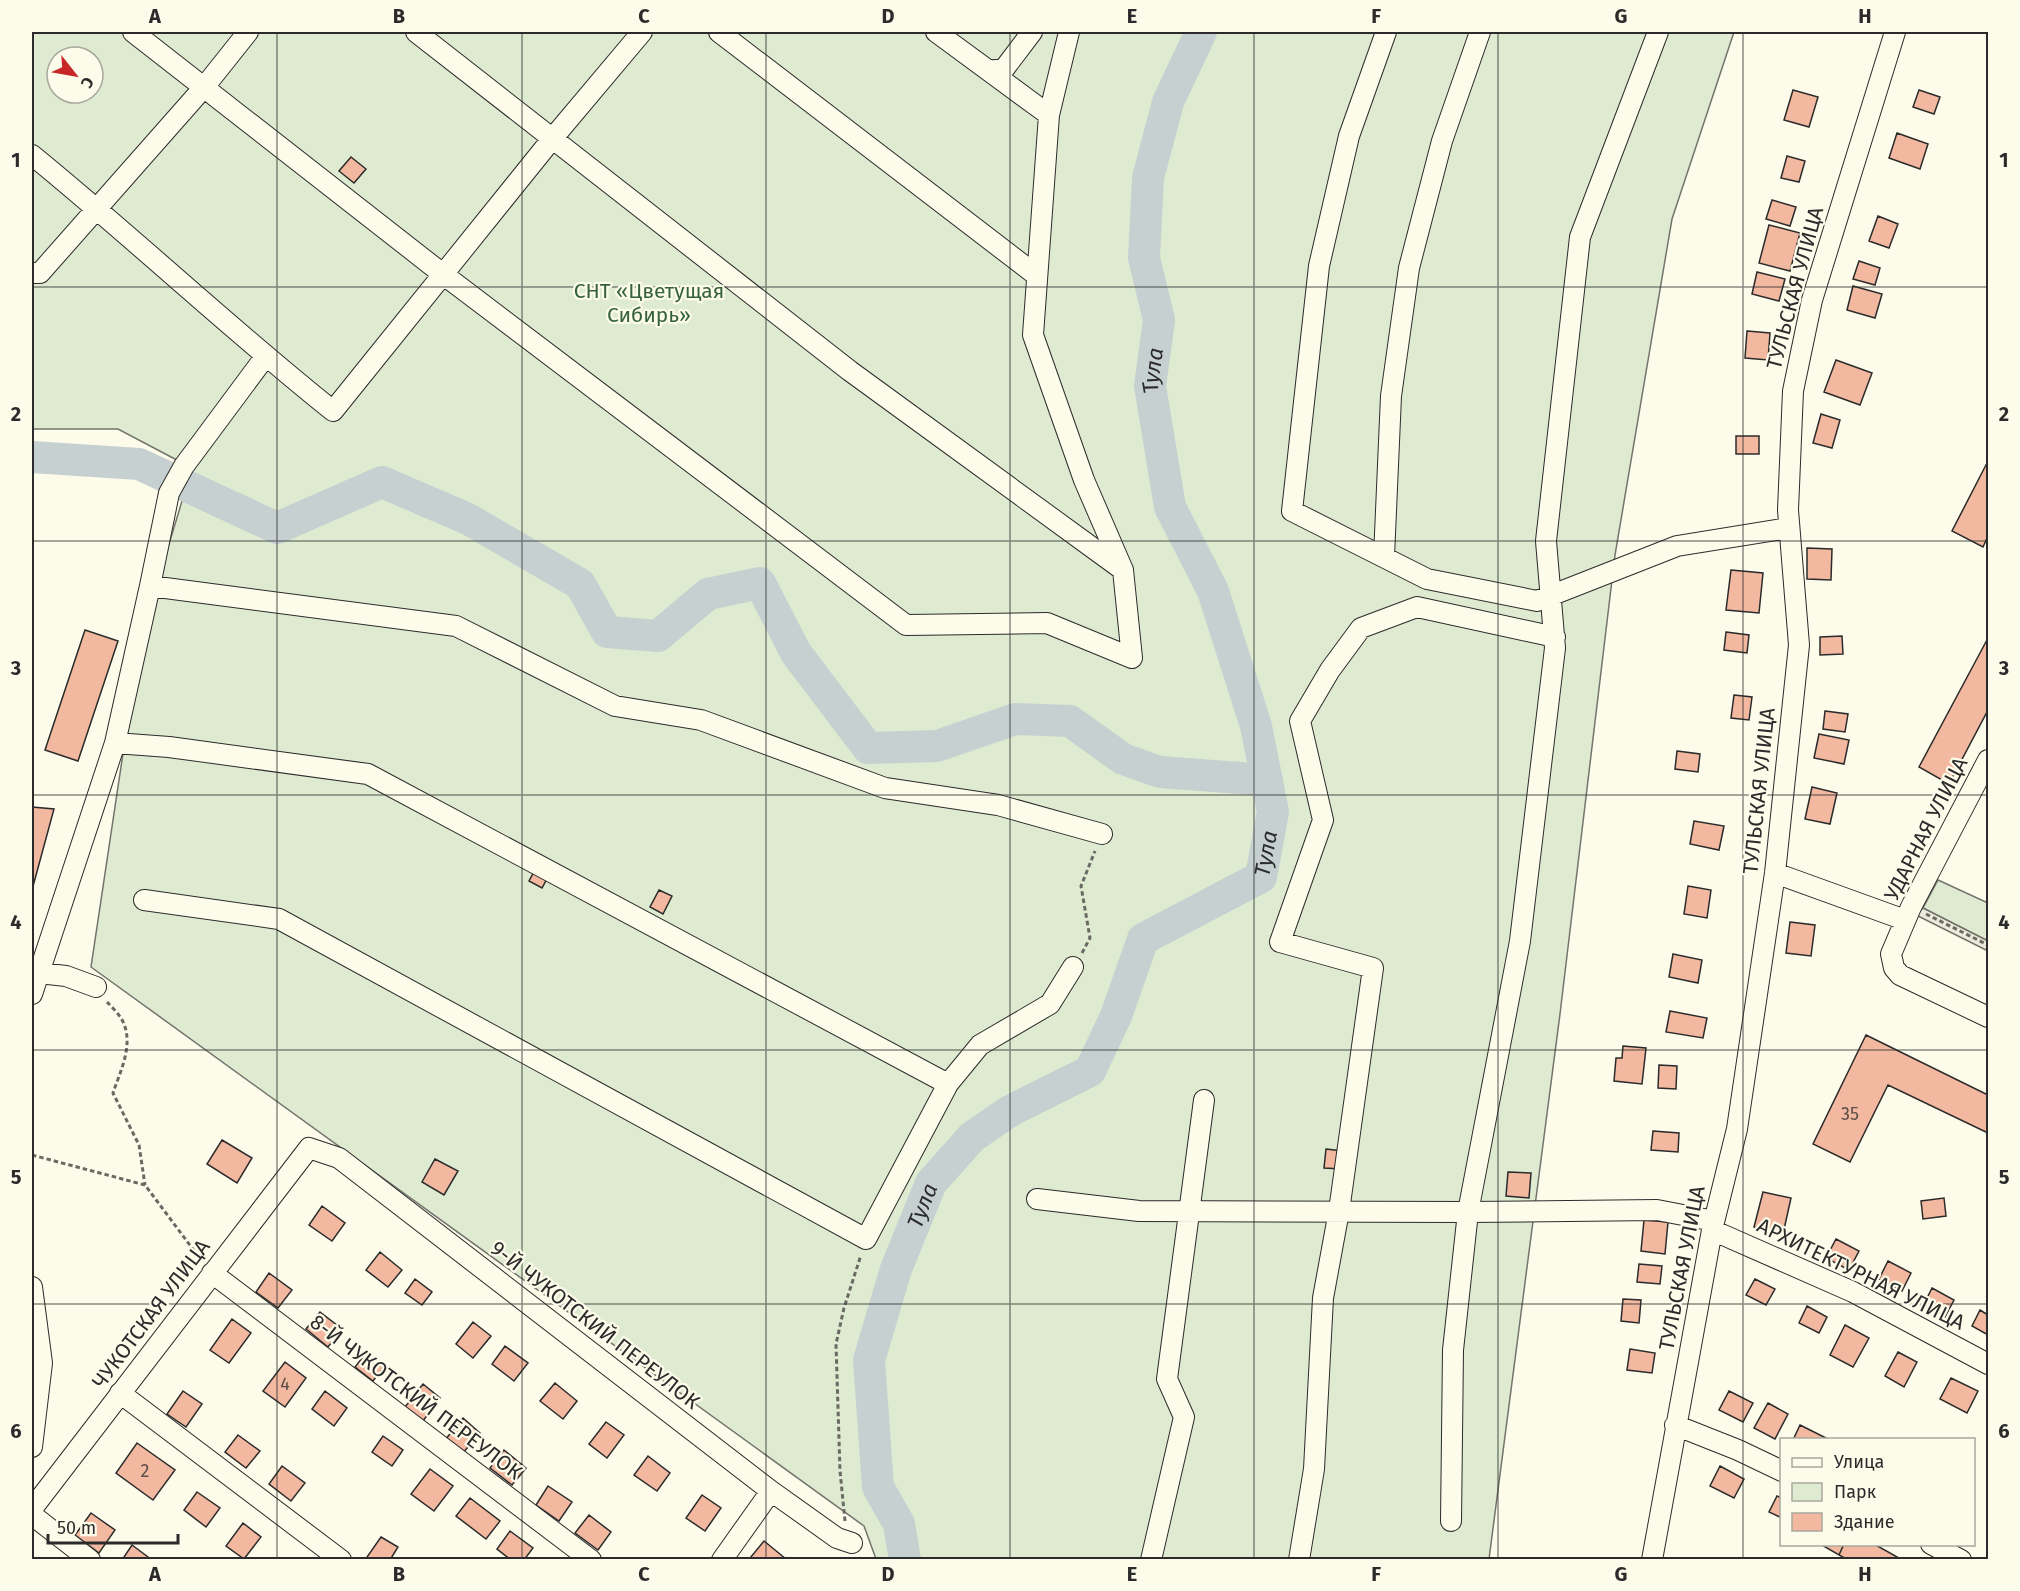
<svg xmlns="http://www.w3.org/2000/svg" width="2020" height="1591" viewBox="0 0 2020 1591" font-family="'Fira Sans',sans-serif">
<rect width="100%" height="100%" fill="#fdfbea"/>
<!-- green -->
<path fill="#deebd1" stroke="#74746e" stroke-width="1.5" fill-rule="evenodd" d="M 32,32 L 1734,32 L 1672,219 L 1615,555 L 1560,1014 L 1489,1559 L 876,1559 L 864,1526 L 91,967 L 140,640 L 192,468 L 118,429 L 32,429 ZM 57,57 L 93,57 L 93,93 L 57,93 Z
M 1938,880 L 1988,903 L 1988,941 L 1923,908 Z"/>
<!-- parking -->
<path fill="#eceadb" stroke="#74746e" stroke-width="1.5" d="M 1923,908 L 1988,941 L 1988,951 L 1916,915 Z"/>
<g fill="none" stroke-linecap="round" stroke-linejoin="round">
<!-- river -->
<g stroke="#c7d0d0" stroke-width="32">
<path d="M 32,457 L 139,464 L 277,528 L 382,482 L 468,519 L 580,584 L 607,632 L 658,636 L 708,594 L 760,583 L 796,653 L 868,748 L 937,746 L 1015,719 L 1070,721 L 1123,759 L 1160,772 L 1267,780"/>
<path id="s1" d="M 905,1560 L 899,1524 L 878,1487 L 869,1360 L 896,1269 L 931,1183 L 972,1137 L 1010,1111 L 1090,1071 L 1116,1016 L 1143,939 L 1261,877 L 1273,812 L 1256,726 L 1213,591 L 1170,507 L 1150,386 L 1159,320 L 1144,258 L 1148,178 L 1168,102 L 1201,32"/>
</g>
</g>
<!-- building -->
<path fill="#f2b8a0" stroke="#2b2b2b" stroke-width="1.5" d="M 1793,90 L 1818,97 L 1809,127 L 1784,120 Z
M 1919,90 L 1940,97 L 1934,114 L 1913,107 Z
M 1897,133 L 1928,144 L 1920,169 L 1889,158 Z
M 1787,156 L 1805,161 L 1799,182 L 1781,178 Z
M 351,157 L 366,169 L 354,183 L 339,171 Z
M 1772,200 L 1796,207 L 1790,226 L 1766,219 Z
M 1878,216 L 1898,224 L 1889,248 L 1869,241 Z
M 1769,225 L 1800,233 L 1790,271 L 1759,263 Z
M 1859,261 L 1880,268 L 1875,285 L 1853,279 Z
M 1757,272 L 1785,279 L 1779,301 L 1752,294 Z
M 1853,286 L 1882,294 L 1875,318 L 1847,310 Z
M 1747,331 L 1770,333 L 1768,360 L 1745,358 Z
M 1836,360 L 1872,373 L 1860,405 L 1824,392 Z
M 1821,414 L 1840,420 L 1832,448 L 1813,443 Z
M 1736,436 L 1759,436 L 1759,454 L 1736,454 Z
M 1988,461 L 1988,536 L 1983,547 L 1952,531 Z
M 1807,548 L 1832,549 L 1831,580 L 1807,579 Z
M 1731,570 L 1763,573 L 1759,613 L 1726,610 Z
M 85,630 L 118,641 L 78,761 L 45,750 Z
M 1726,632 L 1749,635 L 1747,653 L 1724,650 Z
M 1842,636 L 1843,654 L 1820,655 L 1820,637 Z
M 1988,638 L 1988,710 L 1949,784 L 1919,767 Z
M 1734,695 L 1752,697 L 1749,720 L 1731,718 Z
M 1825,711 L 1848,714 L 1845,732 L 1823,729 Z
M 1819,734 L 1849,740 L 1844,764 L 1814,758 Z
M 1677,751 L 1700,754 L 1698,772 L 1675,769 Z
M 1812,787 L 1837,793 L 1830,824 L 1805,819 Z
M 32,807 L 54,809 L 32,890 Z
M 1694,821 L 1724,826 L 1719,850 L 1690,844 Z
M 536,868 L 549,875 L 542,888 L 529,881 Z
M 1688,886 L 1711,890 L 1707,918 L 1684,914 Z
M 659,890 L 672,896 L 663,914 L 650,907 Z
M 1790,922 L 1815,925 L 1811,956 L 1786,953 Z
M 1673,954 L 1702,960 L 1698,983 L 1669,977 Z
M 1670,1011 L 1707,1018 L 1703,1038 L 1666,1032 Z
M 1866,1035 L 1988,1095 L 1988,1133 L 1888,1085 L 1850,1162 L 1813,1144 Z
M 1623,1046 L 1646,1048 L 1642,1084 L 1614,1081 L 1616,1058 L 1622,1058 Z
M 1659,1065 L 1677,1066 L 1676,1089 L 1658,1088 Z
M 1653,1131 L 1679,1133 L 1678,1152 L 1651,1150 Z
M 222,1140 L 252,1158 L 237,1183 L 207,1164 Z
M 1326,1149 L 1343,1151 L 1342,1169 L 1324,1168 Z
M 435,1159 L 458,1171 L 444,1195 L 422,1182 Z
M 1508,1172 L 1531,1173 L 1529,1198 L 1506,1196 Z
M 1763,1192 L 1791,1198 L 1783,1234 L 1754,1227 Z
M 1944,1198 L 1946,1216 L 1923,1219 L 1921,1201 Z
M 322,1206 L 345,1223 L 332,1241 L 309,1225 Z
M 1644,1220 L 1668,1222 L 1665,1254 L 1641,1251 Z
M 1836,1239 L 1859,1251 L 1849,1270 L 1826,1258 Z
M 380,1252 L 402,1270 L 388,1287 L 366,1270 Z
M 1888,1261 L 1911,1273 L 1902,1291 L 1879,1279 Z
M 1639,1264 L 1662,1266 L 1660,1284 L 1637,1282 Z
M 269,1273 L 292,1290 L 278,1308 L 256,1292 Z
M 415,1279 L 432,1292 L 422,1305 L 405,1293 Z
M 1755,1279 L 1775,1289 L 1766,1305 L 1746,1295 Z
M 1932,1288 L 1954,1300 L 1945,1317 L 1923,1306 Z
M 1623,1299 L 1641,1300 L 1639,1323 L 1621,1321 Z
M 1807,1306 L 1827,1317 L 1819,1333 L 1799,1323 Z
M 1980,1310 L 1988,1315 L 1988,1335 L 1972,1326 Z
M 320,1312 L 342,1329 L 328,1347 L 306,1329 Z
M 232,1319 L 251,1333 L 229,1363 L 210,1350 Z
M 473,1322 L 491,1336 L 473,1358 L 456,1344 Z
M 1845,1325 L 1869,1338 L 1853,1367 L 1830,1355 Z
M 505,1346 L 528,1363 L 514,1381 L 492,1364 Z
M 1630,1349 L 1655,1353 L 1652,1373 L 1627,1370 Z
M 1898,1352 L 1917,1362 L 1904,1387 L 1885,1376 Z
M 366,1353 L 384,1367 L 373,1381 L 355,1367 Z
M 285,1362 L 306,1378 L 285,1407 L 263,1391 Z
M 1951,1378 L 1978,1391 L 1967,1413 L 1940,1399 Z
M 555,1383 L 577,1401 L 563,1419 L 540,1401 Z
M 423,1384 L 440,1398 L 423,1421 L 405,1407 Z
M 183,1391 L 202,1404 L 186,1427 L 167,1414 Z
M 325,1391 L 347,1408 L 334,1426 L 312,1409 Z
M 1729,1391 L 1753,1403 L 1743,1422 L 1719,1410 Z
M 1768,1403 L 1788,1414 L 1775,1439 L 1754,1428 Z
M 463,1418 L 480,1433 L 462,1454 L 445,1440 Z
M 606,1422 L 624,1435 L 607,1458 L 589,1444 Z
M 1800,1425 L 1828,1439 L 1827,1440 L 1793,1440 Z
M 238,1435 L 260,1451 L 246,1468 L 225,1452 Z
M 383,1436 L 403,1450 L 392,1466 L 372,1452 Z
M 137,1443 L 175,1470 L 153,1500 L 116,1473 Z
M 504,1450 L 526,1468 L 512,1485 L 490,1468 Z
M 648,1456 L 670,1473 L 657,1491 L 634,1475 Z
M 282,1466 L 305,1483 L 291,1501 L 269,1484 Z
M 1720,1466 L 1744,1479 L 1734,1498 L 1710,1486 Z
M 430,1469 L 453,1486 L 434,1511 L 411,1494 Z
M 548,1486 L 572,1502 L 559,1521 L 536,1505 Z
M 197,1492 L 220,1508 L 206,1527 L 184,1510 Z
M 702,1495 L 721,1508 L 705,1531 L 686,1518 Z
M 1777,1496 L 1782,1498 L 1782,1518 L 1769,1512 Z
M 470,1498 L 500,1521 L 486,1539 L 456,1516 Z
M 91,1513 L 115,1530 L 99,1553 L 75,1535 Z
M 589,1515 L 611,1532 L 598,1550 L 575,1533 Z
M 243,1523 L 261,1537 L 244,1559 L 226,1546 Z
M 510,1531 L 533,1548 L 524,1560 L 511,1560 L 497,1549 Z
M 381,1537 L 398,1547 L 390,1560 L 371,1560 L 367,1557 Z
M 764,1541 L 786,1559 L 785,1560 L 750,1558 Z
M 1820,1544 L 1844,1544 L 1839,1555 Z
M 1844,1544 L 1874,1544 L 1899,1558 L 1898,1560 L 1848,1560 L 1839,1555 Z
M 132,1545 L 152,1560 L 122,1560 Z"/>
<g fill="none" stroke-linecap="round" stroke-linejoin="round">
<defs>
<path id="minor" d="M 133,32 L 444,275 L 906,625 L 1047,623 L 1132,658 L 1123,570 L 1084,480 L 1033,335 L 1049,115 L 1069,32
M 416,32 L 850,371 L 1123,570
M 719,32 L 1036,275
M 936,32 L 1049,115
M 1386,32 L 1349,136 L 1319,266 L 1292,511 L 1427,579 L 1537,601 L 1677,546 L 1789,528
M 989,71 L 1004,69 L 1032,32
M 32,155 C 134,238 230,329 333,411 L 552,139 L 642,32
M 32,273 L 40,273 L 205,86 L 248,32
M 1384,557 L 1391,396 L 1409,268 L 1442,141 L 1480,32
M 150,586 L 456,626 L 615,706 L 701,720 L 885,788 L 998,805 L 1102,834
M 115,743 L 169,747 L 368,774 L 948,1084
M 1988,760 L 1911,907 L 1891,954 L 1894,968 L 1900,975 L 1988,1017
M 1775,873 L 1905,920
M 144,900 L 279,919 L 866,1239 L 948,1084 L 980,1045 L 1050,1004 L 1073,967
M 39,973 L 66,976 L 96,987
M 32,994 L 115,743 L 150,586 L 169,493 L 184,466 L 265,357
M 1037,1199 L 1139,1211 L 1468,1212 L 1657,1210 L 1714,1221
M 1712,1230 L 1853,1292 L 1988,1364
M 212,1273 L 591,1560
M 32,1287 L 42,1363 L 32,1447
M 120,1393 L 341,1560
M 1675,1425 L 1738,1450 L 1782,1471
M 32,1509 L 309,1148 L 339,1158 L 771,1491 L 837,1538 L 852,1543
M 32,1515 L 90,1560
M 1451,1521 L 1453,1350 L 1468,1212 L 1520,941 L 1555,648 L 1546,541 L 1580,237 L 1658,32
M 1931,1544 L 1961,1560
M 722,1560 L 771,1491
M 1151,1560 L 1184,1417 L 1167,1379 L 1204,1100
M 1299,1560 L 1314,1469 L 1323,1298 L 1339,1211 L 1373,968 L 1280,942 L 1323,820 L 1300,721 L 1330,670 L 1361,628 L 1417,607 L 1555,637
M 1652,1560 L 1712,1230 L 1737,1129 L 1775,873 L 1799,645 L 1788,510 L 1793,391 L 1812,300 L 1895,32"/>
</defs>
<!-- minor casing -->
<use href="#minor" stroke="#2b2b2b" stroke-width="22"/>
<!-- path -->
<path stroke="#6a6964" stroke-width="3" stroke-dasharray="4.5 3" stroke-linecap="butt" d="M 1926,914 L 1988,945
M 1082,953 L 1090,938 L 1081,886 L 1095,851
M 107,1002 C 113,1008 121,1016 124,1024 C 133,1047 120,1072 113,1093 L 139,1145 L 145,1185
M 32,1155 L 145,1185 L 201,1260
M 845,1521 L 840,1471 L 836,1344 L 844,1308 L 861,1255"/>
<!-- minor -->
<use href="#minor" stroke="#fdfbea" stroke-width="20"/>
</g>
<!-- grid -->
<path fill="none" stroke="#2b2b2b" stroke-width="1.5" stroke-opacity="0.55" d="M 277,32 L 277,1560M 522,32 L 522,1560M 766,32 L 766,1560M 1010,32 L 1010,1560M 1254,32 L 1254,1560M 1498,32 L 1498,1560M 1743,32 L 1743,1560M 32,287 L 1988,287M 32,541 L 1988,541M 32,795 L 1988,795M 32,1050 L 1988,1050M 32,1304 L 1988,1304"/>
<g text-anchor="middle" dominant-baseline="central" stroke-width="4.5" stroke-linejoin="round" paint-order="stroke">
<!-- number labels -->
<g font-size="18" fill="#5d4e48">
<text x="1850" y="1114">35</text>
<text x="285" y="1384">4</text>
<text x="145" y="1471">2</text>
</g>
<!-- street labels -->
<g font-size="21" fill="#2b2b2b" stroke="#fdfbea">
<text transform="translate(1795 288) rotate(-75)">ТУЛЬСКАЯ УЛИЦА</text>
<text transform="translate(1759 791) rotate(-84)">ТУЛЬСКАЯ УЛИЦА</text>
<text transform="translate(1926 829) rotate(-63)">УДАРНАЯ УЛИЦА</text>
<text transform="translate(1682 1268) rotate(-79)">ТУЛЬСКАЯ УЛИЦА</text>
<text transform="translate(1861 1274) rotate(26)">АРХИТЕКТУРНАЯ УЛИЦА</text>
<text transform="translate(151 1314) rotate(-53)">ЧУКОТСКАЯ УЛИЦА</text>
<text transform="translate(595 1325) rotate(38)">9-Й ЧУКОТСКИЙ ПЕРЕУЛОК</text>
<text transform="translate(416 1397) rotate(37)">8-Й ЧУКОТСКИЙ ПЕРЕУЛОК</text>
</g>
<!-- park labels -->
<g font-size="21" fill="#34623c" stroke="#fdfbea">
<text x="649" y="291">СНТ «Цветущая<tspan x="649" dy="24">Сибирь»</tspan></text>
</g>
<!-- water labels -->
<g font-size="22" font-style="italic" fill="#2b2b2b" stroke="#fdfbea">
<text stroke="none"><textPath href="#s1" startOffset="1395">Тула</textPath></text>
<text stroke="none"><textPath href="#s1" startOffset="891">Тула</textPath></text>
<text stroke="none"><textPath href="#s1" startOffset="370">Тула</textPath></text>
</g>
</g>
<!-- border -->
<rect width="2020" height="1591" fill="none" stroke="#fdfbea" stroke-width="66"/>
<!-- legend -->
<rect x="1780" y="1438" width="195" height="108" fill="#fdfbea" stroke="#a9a89e" stroke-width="1.5"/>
<rect x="1792" y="1458" width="30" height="9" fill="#fdfbea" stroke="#a9a89e" stroke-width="1.5"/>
<text x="1834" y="1468" font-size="18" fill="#2b2b2b">Улица</text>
<rect x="1792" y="1483" width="30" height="18" fill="#deebd1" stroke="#a9a89e" stroke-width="1.5"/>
<text x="1834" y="1498" font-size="18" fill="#2b2b2b">Парк</text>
<rect x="1792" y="1513" width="30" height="18" fill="#f2b8a0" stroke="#a9a89e" stroke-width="1.5"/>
<text x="1834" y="1528" font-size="18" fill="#2b2b2b">Здание</text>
<!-- north arrow -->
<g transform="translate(75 75) rotate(121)"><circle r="28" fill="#fdfbea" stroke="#a9a89e" stroke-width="1.5"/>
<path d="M0-4.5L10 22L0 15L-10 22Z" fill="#c62828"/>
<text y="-9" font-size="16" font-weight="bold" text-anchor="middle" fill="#2b2b2b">С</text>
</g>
<!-- scale -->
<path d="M48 1534v9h130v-9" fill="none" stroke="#2b2b2b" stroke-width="3"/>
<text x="57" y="1534" font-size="18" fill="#2b2b2b" stroke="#fdfbea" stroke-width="4.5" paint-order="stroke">50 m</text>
<rect x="33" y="33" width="1954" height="1525" fill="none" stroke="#2b2b2b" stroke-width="2"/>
<g font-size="20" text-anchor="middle" font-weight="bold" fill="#2b2b2b">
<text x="155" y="23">A</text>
<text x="399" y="23">B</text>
<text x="644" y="23">C</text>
<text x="888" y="23">D</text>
<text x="1132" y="23">E</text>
<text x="1376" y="23">F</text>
<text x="1621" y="23">G</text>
<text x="1865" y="23">H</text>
<text x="16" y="167">1</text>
<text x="2004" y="167">1</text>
<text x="16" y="421">2</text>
<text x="2004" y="421">2</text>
<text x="16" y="675">3</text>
<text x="2004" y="675">3</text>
<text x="16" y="929">4</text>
<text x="2004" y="929">4</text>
<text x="16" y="1184">5</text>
<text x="2004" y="1184">5</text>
<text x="16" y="1438">6</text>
<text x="2004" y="1438">6</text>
<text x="155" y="1581">A</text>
<text x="399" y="1581">B</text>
<text x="644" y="1581">C</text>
<text x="888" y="1581">D</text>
<text x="1132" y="1581">E</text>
<text x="1376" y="1581">F</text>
<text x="1621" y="1581">G</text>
<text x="1865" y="1581">H</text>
</g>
</svg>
